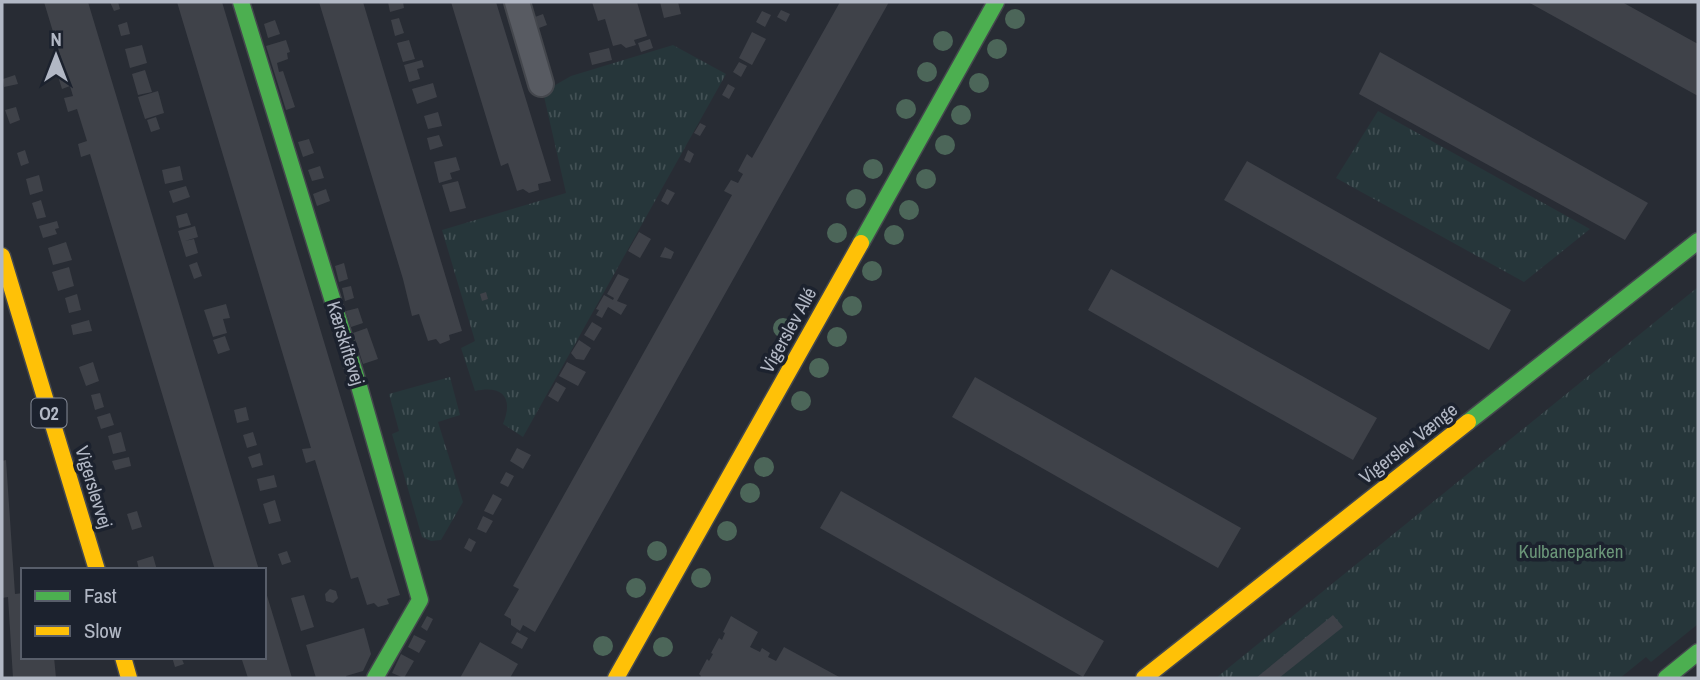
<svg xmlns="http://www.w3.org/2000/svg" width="1700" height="680" viewBox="0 0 1700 680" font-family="'Archivo Narrow',sans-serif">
<defs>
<pattern id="grass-tufts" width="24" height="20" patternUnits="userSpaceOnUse" patternTransform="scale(1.75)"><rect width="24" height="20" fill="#26363a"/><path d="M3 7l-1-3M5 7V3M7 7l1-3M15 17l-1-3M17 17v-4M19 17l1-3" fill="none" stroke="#435155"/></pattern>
</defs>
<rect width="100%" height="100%" fill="#282c34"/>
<!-- grass -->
<path fill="url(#grass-tufts)" d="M 673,45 L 726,74 L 523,437 L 503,424 C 514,397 502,385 475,391 L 461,348 L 475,341 L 442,230 L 566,193 L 543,92 L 571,76 Z
M 1378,111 L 1590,229 L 1524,282 L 1336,178 Z
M 1698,287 L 1698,624 L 1651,662 L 1646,657 L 1620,678 L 1216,678 Z
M 450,377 L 460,415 L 438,422 L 463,502 L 441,540 L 431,541 L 422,537 L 392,434 L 399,431 L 389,394 Z"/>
<!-- building -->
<path fill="#3f4249" d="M 44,2 L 88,2 L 259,570 L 215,570 L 90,154 L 81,157 L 78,144 L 87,141 L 77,109 L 68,112 L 64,98 L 73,96 L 70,86 L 62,89 L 56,70 L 64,68 Z
M 110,2 L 118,2 L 120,9 L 114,11 Z
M 177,2 L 222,2 L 400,595 L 387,599 L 389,604 L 378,607 L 374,603 L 367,605 L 358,577 L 351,579 L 315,460 L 306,463 L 302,449 L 311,448 Z
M 319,2 L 363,2 L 462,331 L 449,335 L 450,340 L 440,344 L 436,339 L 428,341 L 419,314 L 412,316 L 403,279 Z
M 388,2 L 403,2 L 404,8 L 390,12 Z
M 451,2 L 496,2 L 551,181 L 538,184 L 539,190 L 529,193 L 523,189 L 517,191 L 508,163 L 501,166 Z
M 592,2 L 637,2 L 647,36 L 634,40 L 636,45 L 626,48 L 621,44 L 613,46 L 605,19 L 598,21 Z
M 660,2 L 678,2 L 681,14 L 664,18 Z
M 840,2 L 889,2 L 535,632 L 523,625 L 520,631 L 511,625 L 511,619 L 504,615 L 519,589 L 513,586 L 732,195 L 724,191 L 731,180 L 738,183 L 743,174 L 738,171 L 747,154 L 752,158 Z
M 1528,2 L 1622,2 L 1698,44 L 1698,96 Z
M 781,10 L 790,14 L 786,22 L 777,17 Z
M 762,11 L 771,15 L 765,27 L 756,22 Z
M 543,14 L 547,25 L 539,28 L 535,17 Z
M 399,18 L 404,33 L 395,36 L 391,20 Z
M 275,20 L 280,34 L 268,38 L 264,24 Z
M 127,22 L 130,34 L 121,36 L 118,25 Z
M 752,32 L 766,39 L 752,65 L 739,58 Z
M 650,39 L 653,48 L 641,52 L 638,43 Z
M 286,40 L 290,52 L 287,53 L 288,59 L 277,63 L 279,72 L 283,71 L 295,107 L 286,110 L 266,46 Z
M 409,40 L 415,59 L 403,62 L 397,43 Z
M 142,45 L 147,63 L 130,68 L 125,49 Z
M 609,48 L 612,60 L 592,65 L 589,53 Z
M 1380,52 L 1648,203 L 1625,240 L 1359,94 Z
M 422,60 L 424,67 L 417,69 L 420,79 L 409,82 L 404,65 Z
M 739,62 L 747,66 L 741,77 L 733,72 Z
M 145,70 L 152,92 L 138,95 L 132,74 Z
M 15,75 L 18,84 L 4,87 L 3,79 Z
M 433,83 L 437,97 L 417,104 L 412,89 Z
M 728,84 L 735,88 L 729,99 L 722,95 Z
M 158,91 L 164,113 L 145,119 L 138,97 Z
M 16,107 L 20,120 L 10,124 L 5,110 Z
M 438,112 L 442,126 L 428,129 L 424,116 Z
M 156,117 L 160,129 L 151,132 L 147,120 Z
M 700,123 L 706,126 L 700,136 L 694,133 Z
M 439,135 L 443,146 L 430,150 L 427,138 Z
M 309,139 L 314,153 L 303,157 L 298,142 Z
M 25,150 L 29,163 L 21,166 L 17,153 Z
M 688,150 L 694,154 L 690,163 L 684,160 Z
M 456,157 L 460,170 L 450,173 L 452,179 L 439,183 L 434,162 Z
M 1247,161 L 1511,310 L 1489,350 L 1224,200 Z
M 180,166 L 183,180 L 165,184 L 162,170 Z
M 320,166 L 324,178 L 312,181 L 308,170 Z
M 39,175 L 43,191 L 30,195 L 26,179 Z
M 458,181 L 466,208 L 450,212 L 442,185 Z
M 186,186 L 190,197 L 173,203 L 169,191 Z
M 326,189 L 330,201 L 317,206 L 313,194 Z
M 667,189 L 675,193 L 668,205 L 661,201 Z
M 41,200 L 46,217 L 37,219 L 32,203 Z
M 187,213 L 191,225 L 179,228 L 176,216 Z
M 57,221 L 59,228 L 55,229 L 57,234 L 43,238 L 39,226 Z
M 195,226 L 198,237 L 185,241 L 194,239 L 198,253 L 186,257 L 178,231 Z
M 639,232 L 651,239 L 640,258 L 628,251 Z
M 66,242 L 72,260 L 53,265 L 48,248 Z
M 665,247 L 674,252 L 671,259 L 660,257 Z
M 197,262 L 202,276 L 194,279 L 189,265 Z
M 344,263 L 348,279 L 339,282 L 335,266 Z
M 69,267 L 74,286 L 58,291 L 52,272 Z
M 1111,269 L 1377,418 L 1353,460 L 1088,310 Z
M 618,274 L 629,279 L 617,301 L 627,305 L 621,315 L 608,307 L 602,318 L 596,315 L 599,310 L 596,309 L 604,295 L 613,300 L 614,298 L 607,294 Z
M 351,286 L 354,298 L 345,301 L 342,288 Z
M 486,292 L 488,299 L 482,301 L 480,294 Z
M 77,294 L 81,310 L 69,313 L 65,298 Z
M 226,304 L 230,318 L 223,319 L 227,333 L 213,337 L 204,310 Z
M 358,308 L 363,323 L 351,327 L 346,311 Z
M 89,320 L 92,331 L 73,335 L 71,325 Z
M 592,322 L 602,328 L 594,341 L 584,335 Z
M 367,328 L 378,359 L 363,364 L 353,333 Z
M 225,336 L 230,350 L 218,354 L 213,340 Z
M 579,340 L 591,348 L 584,360 L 576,359 L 571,353 Z
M 93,362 L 99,381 L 86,386 L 79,367 Z
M 567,362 L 586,372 L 578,386 L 559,376 Z
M 975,377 L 1241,528 L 1218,568 L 952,417 Z
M 556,382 L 566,388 L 558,402 L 548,396 Z
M 100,393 L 104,407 L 95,410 L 91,395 Z
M 246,407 L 249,420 L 237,423 L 234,410 Z
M 110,413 L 114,425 L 101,429 L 97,417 Z
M 121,432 L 126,451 L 113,454 L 108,436 Z
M 253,432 L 257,445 L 247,448 L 243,435 Z
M 517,448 L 531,455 L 523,469 L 510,461 Z
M 260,453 L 263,465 L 252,468 L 248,457 Z
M 129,457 L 131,466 L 115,470 L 112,461 Z
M 6,460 L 15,594 L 23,593 L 23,657 L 54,657 L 56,678 L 13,678 L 8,597 L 2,598 L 2,461 Z
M 506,472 L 514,476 L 508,487 L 500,483 Z
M 274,475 L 277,487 L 260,491 L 257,479 Z
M 841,491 L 1104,641 L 1083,677 L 820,528 Z
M 493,494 L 502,499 L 493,515 L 484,511 Z
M 275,500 L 281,521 L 269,524 L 263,504 Z
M 137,511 L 142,527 L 132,530 L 127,514 Z
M 483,516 L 493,521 L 486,533 L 477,529 Z
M 469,538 L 476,542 L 471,552 L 464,548 Z
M 287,551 L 291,562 L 282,565 L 278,554 Z
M 153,556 L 157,570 L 139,570 L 137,561 Z
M 265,589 L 292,678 L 248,678 L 241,657 L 264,657 Z
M 330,589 L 336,591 L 338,598 L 333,603 L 326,601 L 325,594 Z
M 304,595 L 314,627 L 301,631 L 291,598 Z
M 1333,615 L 1343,627 L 1279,678 L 1256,678 Z
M 427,616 L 433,619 L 427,631 L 421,627 Z
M 731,616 L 758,632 L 750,647 L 760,652 L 762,648 L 770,653 L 768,657 L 776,661 L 784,647 L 841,678 L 700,678 L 701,676 L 699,674 L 707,659 L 709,661 L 713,654 L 711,653 L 719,638 L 722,640 L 725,633 L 723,632 Z
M 364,628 L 371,654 L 363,671 L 346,676 L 347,678 L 316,678 L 306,645 Z
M 517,632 L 528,638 L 522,649 L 511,643 Z
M 414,635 L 426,641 L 419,653 L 408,647 Z
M 480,642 L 518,664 L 510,678 L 460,678 Z
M 401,654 L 414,661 L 404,678 L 392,673 Z
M 172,657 L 181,657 L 184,664 L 175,667 Z"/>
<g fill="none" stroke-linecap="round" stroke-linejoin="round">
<defs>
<path id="street" d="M 517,2 L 541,84"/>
<path id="fast" d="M 241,2 L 359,386 L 420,600 L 375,678
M 861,243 L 996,2
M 1468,422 L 1698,241
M 1666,678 L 1698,652"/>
<path id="slow" d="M 2,256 L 97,570
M 123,657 L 129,678
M 616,678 L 861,243
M 1144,678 L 1468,422"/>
</defs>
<!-- street casing -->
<use href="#street" stroke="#44474d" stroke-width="28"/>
<!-- fast casing -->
<use href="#fast" stroke="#44474d" stroke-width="19"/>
<!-- slow casing -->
<use href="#slow" stroke="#44474d" stroke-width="19"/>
<!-- street -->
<use href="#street" stroke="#585b62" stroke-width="24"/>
<!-- fast -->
<use href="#fast" stroke="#4caf50" stroke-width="16"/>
<!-- slow -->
<use href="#slow" stroke="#ffc107" stroke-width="16"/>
</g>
<!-- trees -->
<g fill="#4c6659">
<circle cx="1015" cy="19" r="10"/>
<circle cx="943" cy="41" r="10"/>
<circle cx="997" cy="49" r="10"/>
<circle cx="927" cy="72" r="10"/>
<circle cx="979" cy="83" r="10"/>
<circle cx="906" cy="109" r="10"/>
<circle cx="961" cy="115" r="10"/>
<circle cx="945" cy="145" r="10"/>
<circle cx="873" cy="169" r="10"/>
<circle cx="926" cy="179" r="10"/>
<circle cx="856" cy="199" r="10"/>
<circle cx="909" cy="210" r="10"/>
<circle cx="837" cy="233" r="10"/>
<circle cx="894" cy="235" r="10"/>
<circle cx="872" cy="271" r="10"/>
<circle cx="852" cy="306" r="10"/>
<circle cx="783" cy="328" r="10"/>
<circle cx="837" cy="337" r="10"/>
<circle cx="819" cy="368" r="10"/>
<circle cx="801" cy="401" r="10"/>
<circle cx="764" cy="467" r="10"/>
<circle cx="750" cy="493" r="10"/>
<circle cx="727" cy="531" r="10"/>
<circle cx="657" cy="551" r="10"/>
<circle cx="701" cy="578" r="10"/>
<circle cx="636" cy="588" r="10"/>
<circle cx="603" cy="646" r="10"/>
<circle cx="663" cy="647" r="10"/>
</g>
<g text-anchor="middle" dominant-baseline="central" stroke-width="7" stroke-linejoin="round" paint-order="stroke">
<!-- shield labels -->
<rect fill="#1c222e" stroke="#858b98" stroke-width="2" x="31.5" y="398.5" width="35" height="29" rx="5"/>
<g font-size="18" font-weight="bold" fill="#b2b8c5">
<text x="49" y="413">O2</text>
</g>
<!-- street labels -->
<g font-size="19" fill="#b2b8c5" stroke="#1c222e">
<text transform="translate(788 330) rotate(-61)">Vigerslev Allé</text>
<text transform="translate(346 343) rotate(73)">Kærskiftevej</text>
<text transform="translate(1408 443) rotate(-38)">Vigerslev Vænge</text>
<text transform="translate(94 487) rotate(73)">Vigerslevvej</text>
</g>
<!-- park labels -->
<g font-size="19" fill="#6a9578" stroke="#1c222e">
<text x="1571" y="551">Kulbaneparken</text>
</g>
</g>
<!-- border -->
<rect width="1700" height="680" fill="none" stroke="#b2b8c5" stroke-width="7"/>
<!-- legend -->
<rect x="21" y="568" width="245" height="91" fill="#1c222e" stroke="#585e6a" stroke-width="2"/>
<rect x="35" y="591" width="35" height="10" fill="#4caf50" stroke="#585e6a" stroke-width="2"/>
<text x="84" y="603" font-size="21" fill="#b2b8c5">Fast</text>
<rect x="35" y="626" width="35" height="10" fill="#ffc107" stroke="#585e6a" stroke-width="2"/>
<text x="84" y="638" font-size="21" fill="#b2b8c5">Slow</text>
<!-- north arrow -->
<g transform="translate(56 56)" stroke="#1c222e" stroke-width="5" paint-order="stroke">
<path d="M0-5L12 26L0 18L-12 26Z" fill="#b2b8c5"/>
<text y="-10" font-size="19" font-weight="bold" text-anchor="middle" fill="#b2b8c5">N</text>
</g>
</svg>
